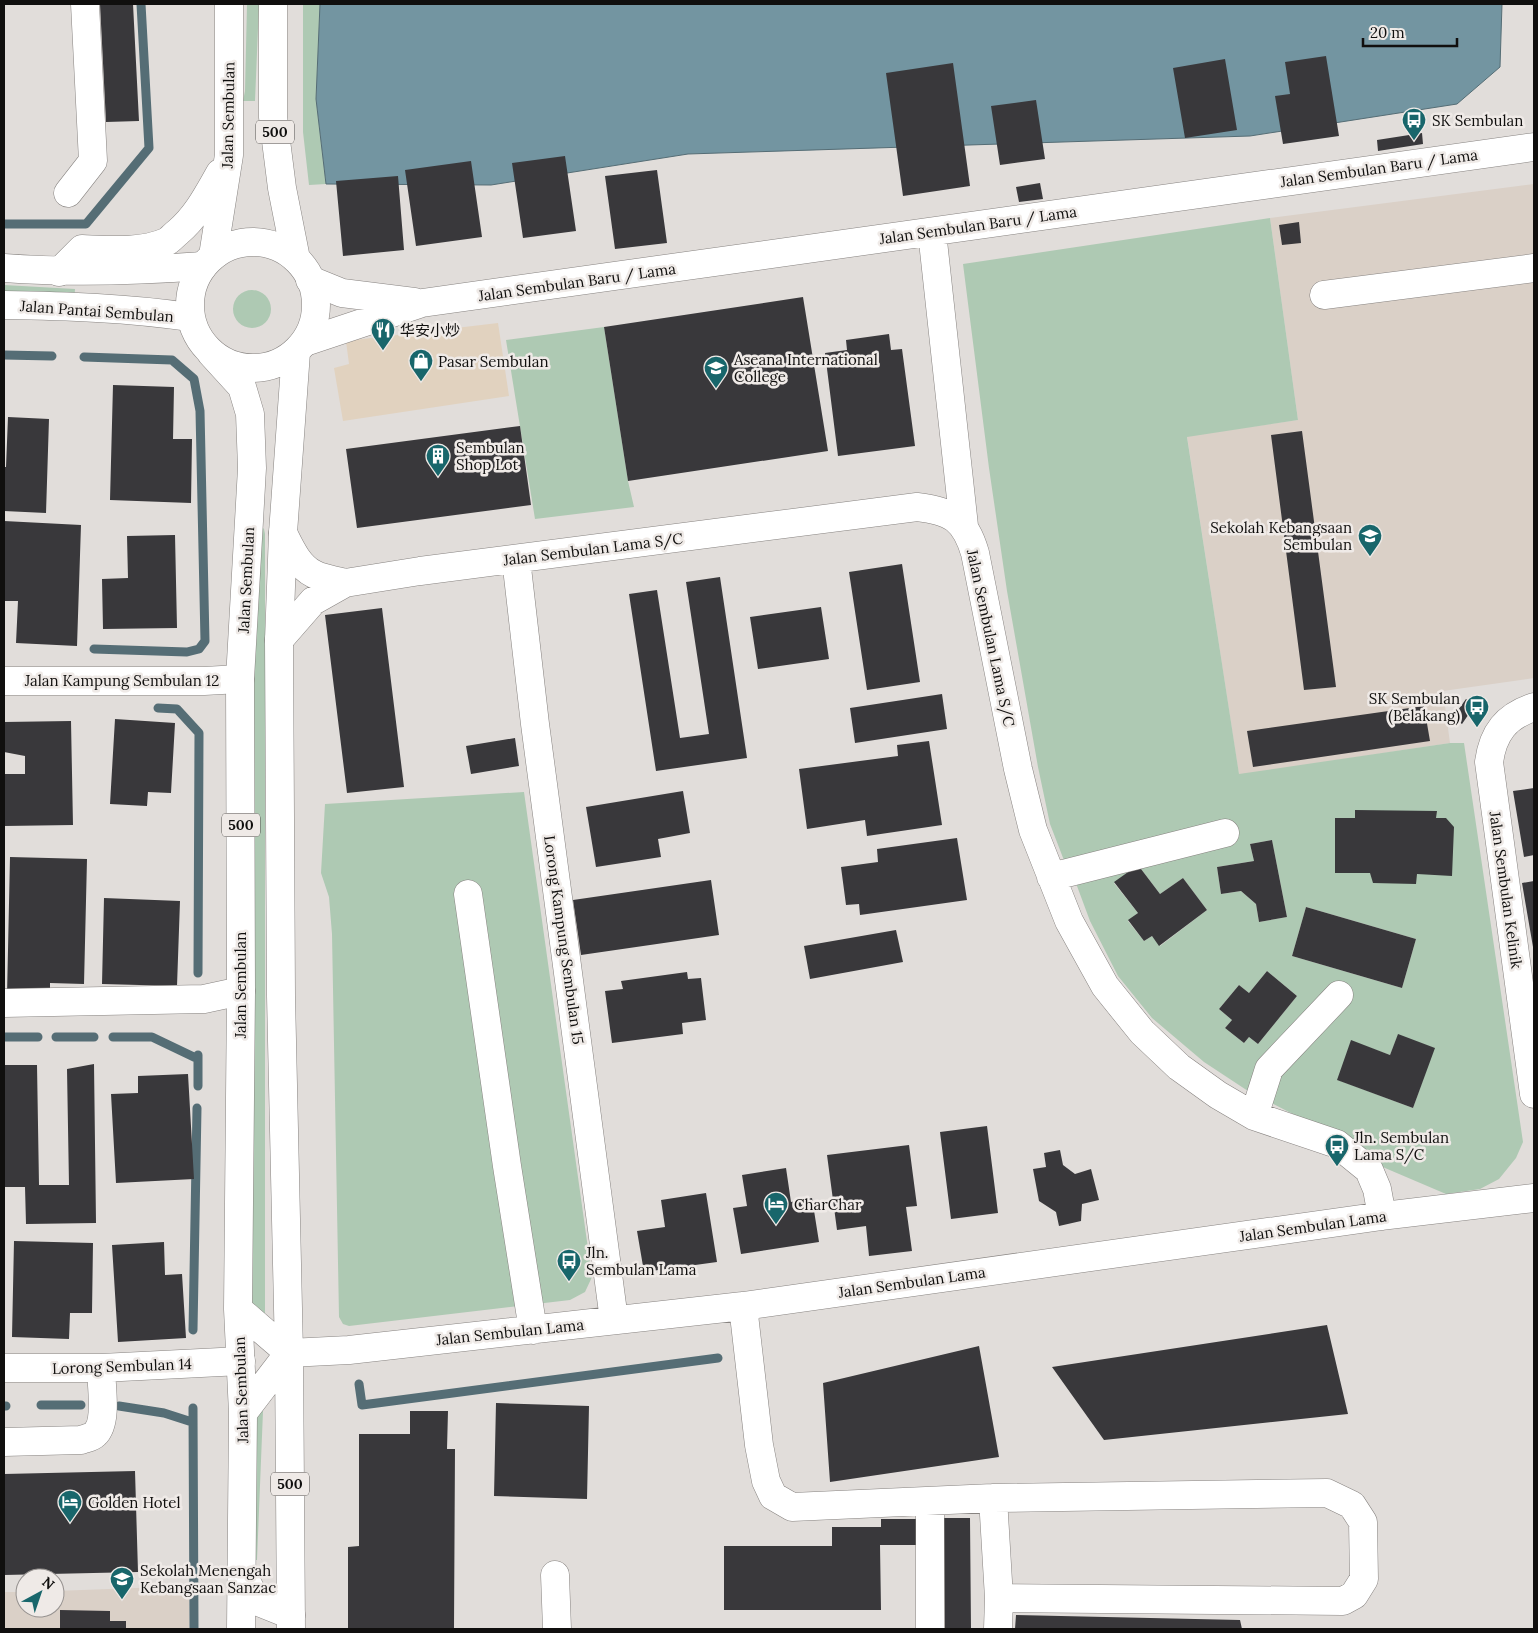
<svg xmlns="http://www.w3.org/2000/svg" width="1538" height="1633" viewBox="0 0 1538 1633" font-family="Lora,'Noto Sans SC',serif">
<rect width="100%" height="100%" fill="#e1ddda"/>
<!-- commercial -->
<path fill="#e1d2bf" d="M 498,323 L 509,396 L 343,421 L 334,368 L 349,364 L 346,341 Z"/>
<!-- built -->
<path fill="#dad0c7" d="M 1534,184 L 1534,678 L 1443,691 L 1450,743 L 1239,775 L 1187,436 L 1298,420 L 1270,218 Z
M 189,1586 L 189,1629 L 4,1629 L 4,1592 L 25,1592 L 25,1608 L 55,1608 L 55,1591 Z"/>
<!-- green -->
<path fill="#aec9b3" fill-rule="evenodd" d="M 247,4 L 259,4 L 255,101 L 243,101 L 245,91 Z
M 303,4 L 320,4 L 316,99 L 326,184 L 309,185 L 303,132 Z
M 1270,218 L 1298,420 L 1187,437 L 1239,774 L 1450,743 L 1464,743 L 1523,1142 L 1516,1158 L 1499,1179 L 1480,1189 L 1446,1194 L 1385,1168 L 1316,1126 L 1248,1091 L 1204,1062 L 1152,1018 L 1118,976 L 1090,921 L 1077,886 L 1065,863 L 1050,824 L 1038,767 L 1007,591 L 989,468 L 963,264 ZM 1272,840 L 1287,917 L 1259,922 L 1256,904 L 1241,891 L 1221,894 L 1217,867 L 1254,861 L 1250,844 ZM 1138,865 L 1160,894 L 1183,878 L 1207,910 L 1160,946 L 1152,936 L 1144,941 L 1128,921 L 1138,913 L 1114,883 ZM 1306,907 L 1416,939 L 1402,988 L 1292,956 ZM 1267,971 L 1297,996 L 1258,1044 L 1249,1037 L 1244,1043 L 1225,1028 L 1232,1020 L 1219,1009 L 1239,985 L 1249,993 ZM 1398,1035 L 1434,1048 L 1413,1108 L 1338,1080 L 1351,1041 L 1390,1055 Z
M 4,285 L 75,289 L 74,305 L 4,305 Z
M233 309a19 19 0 1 1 38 0a19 19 0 1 1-38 0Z
M 604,327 L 628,481 L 634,507 L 535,519 L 506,340 Z
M 260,525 L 264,529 L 265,534 L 265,1332 L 244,1316 L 248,533 Z
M 524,792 L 592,1277 L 585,1292 L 570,1300 L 349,1326 L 343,1324 L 339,1317 L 332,934 L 329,897 L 321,873 L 325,804 Z
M 263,1411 L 257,1560 L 252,1560 L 256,1412 Z"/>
<!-- water -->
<path fill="#7395a1" stroke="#556d75" d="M 320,4 L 1502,4 L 1500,67 L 1457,104 L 1250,136 L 688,154 L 491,185 L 326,184 L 316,99 Z"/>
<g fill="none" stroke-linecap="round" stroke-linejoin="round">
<!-- stream -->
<path stroke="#556d75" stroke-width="9" d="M 4,224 L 86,224 L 149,148 L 141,4
M 4,355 L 52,356
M 84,357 L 172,360 L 194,379 L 200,411 L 205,641 L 199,649 L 187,652 L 94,649
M 158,708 L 177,709 L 199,733 L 198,973
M 4,1037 L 38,1037
M 56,1037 L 94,1037
M 113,1037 L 152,1037 L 198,1059
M 198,1055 L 198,1086
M 193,1330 L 197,1108
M 359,1384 L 362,1405 L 718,1358
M 41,1405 L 81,1405
M 4,1406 L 6,1406
M 119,1406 L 164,1413 L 192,1422
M 193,1408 L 194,1629"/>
</g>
<!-- building -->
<path fill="#39383b" d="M 100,4 L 133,4 L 139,121 L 106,122 Z
M 1326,56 L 1339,136 L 1283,144 L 1275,96 L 1290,94 L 1285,62 Z
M 1225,59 L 1237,130 L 1185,138 L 1173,68 Z
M 953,63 L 970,186 L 903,196 L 886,73 Z
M 1036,100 L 1045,159 L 1000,165 L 991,106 Z
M 1422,133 L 1423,144 L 1378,151 L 1377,140 Z
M 565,156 L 576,231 L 523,238 L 512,163 Z
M 471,161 L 482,237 L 416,246 L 405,170 Z
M 657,170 L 667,243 L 615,249 L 605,176 Z
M 398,176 L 404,250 L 343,256 L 336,181 Z
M 1040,183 L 1043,199 L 1019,202 L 1016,187 Z
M 1299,222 L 1301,243 L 1282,245 L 1279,225 Z
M 803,297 L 828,451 L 628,481 L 604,327 Z
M 889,334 L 891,350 L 902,349 L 915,446 L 838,456 L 825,353 L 847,350 L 846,340 Z
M 113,385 L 174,387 L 173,439 L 192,439 L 191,503 L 110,500 Z
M 8,417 L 49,419 L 46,513 L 4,511 L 4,467 L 6,467 Z
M 520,426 L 531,505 L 357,528 L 346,449 Z
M 1302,431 L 1336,687 L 1304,690 L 1271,435 Z
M 4,521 L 81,525 L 77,646 L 16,643 L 18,601 L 4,601 Z
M 175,535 L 177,628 L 103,629 L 102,579 L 128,578 L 127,536 Z
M 902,564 L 920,682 L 867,690 L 849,572 Z
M 720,577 L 747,758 L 656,771 L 629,594 L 657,590 L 680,738 L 709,734 L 686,582 Z
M 821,607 L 829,659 L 758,669 L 750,617 Z
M 382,608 L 404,787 L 347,793 L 325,615 Z
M 942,694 L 947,729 L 855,743 L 850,708 Z
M 1466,699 L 1475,705 L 1462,724 L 1453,717 Z
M 1424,706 L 1430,741 L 1253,767 L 1247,731 Z
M 115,719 L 175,723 L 171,793 L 148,792 L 147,806 L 110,804 Z
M 71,721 L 73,825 L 4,826 L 4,774 L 25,774 L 25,756 L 4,752 L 4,722 Z
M 515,738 L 519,766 L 471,774 L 466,746 Z
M 929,741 L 942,825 L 867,836 L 865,820 L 807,829 L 799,769 L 898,756 L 897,745 Z
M 1534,788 L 1534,855 L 1524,857 L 1513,791 Z
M 683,791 L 690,833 L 658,839 L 661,857 L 596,867 L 586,807 Z
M 1355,810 L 1437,811 L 1436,818 L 1446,818 L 1454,827 L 1452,876 L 1417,874 L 1416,884 L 1373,883 L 1370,873 L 1335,873 L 1335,818 L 1355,818 Z
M 957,838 L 967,900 L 860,915 L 859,904 L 846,905 L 841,867 L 878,862 L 877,849 Z
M 1272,840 L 1287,917 L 1259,922 L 1256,904 L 1241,891 L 1221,894 L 1217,867 L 1254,861 L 1250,844 Z
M 10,857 L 87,859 L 84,984 L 50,983 L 50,998 L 7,996 Z
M 1138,865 L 1160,894 L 1183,878 L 1207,910 L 1159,946 L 1152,936 L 1144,941 L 1128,920 L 1138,913 L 1114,882 Z
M 711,880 L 719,935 L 581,955 L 573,900 Z
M 1534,881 L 1534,947 L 1533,947 L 1522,883 Z
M 104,898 L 180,901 L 177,986 L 102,984 Z
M 1306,907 L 1416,939 L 1402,988 L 1292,956 Z
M 896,930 L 903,962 L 810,979 L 804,946 Z
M 1267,971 L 1297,996 L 1258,1044 L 1249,1037 L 1244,1043 L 1225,1028 L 1232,1020 L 1219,1009 L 1239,985 L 1249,993 Z
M 687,972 L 688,979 L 701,978 L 706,1020 L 682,1023 L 683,1034 L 612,1043 L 605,991 L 623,989 L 621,981 Z
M 1398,1034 L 1435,1048 L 1413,1108 L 1337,1080 L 1351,1040 L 1390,1055 Z
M 94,1064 L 96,1223 L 26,1224 L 25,1187 L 4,1187 L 4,1065 L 37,1065 L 39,1185 L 69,1185 L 67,1069 Z
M 188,1074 L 194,1179 L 116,1183 L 111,1094 L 138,1093 L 138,1076 Z
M 987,1126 L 998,1213 L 951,1219 L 940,1132 Z
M 909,1145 L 917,1206 L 906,1207 L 912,1251 L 869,1256 L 866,1226 L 837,1230 L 827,1155 Z
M 1060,1150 L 1063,1165 L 1075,1174 L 1091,1169 L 1099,1200 L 1082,1204 L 1081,1221 L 1059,1226 L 1056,1212 L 1039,1201 L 1033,1169 L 1046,1167 L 1044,1153 Z
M 786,1168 L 791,1202 L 812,1198 L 819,1242 L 741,1254 L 733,1208 L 747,1206 L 742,1175 Z
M 706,1193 L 717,1262 L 644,1272 L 637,1231 L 665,1227 L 661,1200 Z
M 14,1241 L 93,1243 L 92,1313 L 70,1313 L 69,1339 L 12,1337 Z
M 164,1242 L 165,1275 L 182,1274 L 186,1338 L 118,1342 L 112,1245 Z
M 1327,1325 L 1348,1414 L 1104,1440 L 1052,1367 Z
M 979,1346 L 999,1457 L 830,1482 L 823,1383 Z
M 496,1403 L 589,1406 L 587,1499 L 494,1496 Z
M 410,1411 L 448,1411 L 447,1449 L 455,1449 L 454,1629 L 348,1629 L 348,1547 L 359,1546 L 359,1434 L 410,1434 Z
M 135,1471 L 138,1572 L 4,1575 L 4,1474 Z
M 944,1518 L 970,1518 L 971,1629 L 945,1629 Z
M 881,1519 L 919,1519 L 920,1545 L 880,1545 L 881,1610 L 724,1610 L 724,1546 L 832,1546 L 832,1527 L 881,1527 Z
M 60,1610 L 110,1611 L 110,1621 L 126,1621 L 126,1629 L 60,1629 Z
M 1016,1615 L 1240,1620 L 1242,1629 L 1015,1629 Z"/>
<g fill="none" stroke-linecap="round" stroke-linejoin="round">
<defs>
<path id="minor" d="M 68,193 L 93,161 L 85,4
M 932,232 L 964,526
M 4,268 C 71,273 136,271 203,266
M 310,280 L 342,293 L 414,302
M 1324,295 L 1534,268
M 4,305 C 66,306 128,308 189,317
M 305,342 L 422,303 L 1534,147
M 283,533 C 290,547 298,566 314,574 C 323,579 335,580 345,583
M 516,559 L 535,724 L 614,1320
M 279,640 L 313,601 L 345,583 L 420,571 L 917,507 C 952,511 965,519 975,553 L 1018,769 L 1033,830 L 1069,921 L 1105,986 L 1142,1032 L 1179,1067 L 1218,1095 L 1254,1116 L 1337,1144 L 1369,1170 L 1377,1189 L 1382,1216
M 4,681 L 204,681 L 240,679
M 1534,707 C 1506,716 1493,733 1489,762 L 1534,1094
M 1051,877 L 1225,833
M 468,894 L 507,1166 L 533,1330
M 4,1003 L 204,999 L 241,991
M 1254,1116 L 1269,1069 L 1339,995
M 743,1306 L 759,1445 L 766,1481 L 773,1496 L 792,1507 L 993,1498 L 1327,1493 L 1352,1505 L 1363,1522 L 1364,1579 L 1354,1595 L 1343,1601 L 999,1598 L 993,1498
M 289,1353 L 349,1350 L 743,1306 L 1382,1216 L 1534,1198
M 4,1368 L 101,1368 L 241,1361
M 4,1442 L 81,1440 C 86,1438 91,1438 95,1434 C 108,1422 101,1384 101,1368
M 930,1501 L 930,1629
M 241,1570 L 256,1601 L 291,1615
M 555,1575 L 557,1629
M 998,1629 L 999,1598"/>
<path id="major" d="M 273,4 L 273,117 L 282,188 L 296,259
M190 305a63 63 0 1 1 126 0a63 63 0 1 1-126 0Z
M 213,256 L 229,155 L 229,4
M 59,272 L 82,249 C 109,250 140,253 166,242 C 170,240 174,235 178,232 C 197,216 208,194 220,173
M 211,353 L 242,387 L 250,414 L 252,468 L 240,679 L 241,991 L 238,1309 L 243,1413 L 241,1629
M 238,1309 L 289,1353
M 243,1413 L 289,1353
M 291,1629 L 289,1353 L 281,996 L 279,640 L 283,533 L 296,352"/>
</defs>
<!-- minor casing -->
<use href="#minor" stroke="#878380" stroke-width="29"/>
<!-- major casing -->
<use href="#major" stroke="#878380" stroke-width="29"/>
<!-- minor -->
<use href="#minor" stroke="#fff" stroke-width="28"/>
<!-- major -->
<use href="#major" stroke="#fff" stroke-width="28"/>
</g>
<!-- icons -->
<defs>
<symbol id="bus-pin" viewBox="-11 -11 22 30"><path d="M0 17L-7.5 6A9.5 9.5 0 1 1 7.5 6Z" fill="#18666b" stroke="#efeae7"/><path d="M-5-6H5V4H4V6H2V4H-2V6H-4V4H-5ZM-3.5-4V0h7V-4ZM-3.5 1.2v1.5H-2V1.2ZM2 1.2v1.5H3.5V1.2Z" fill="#fff"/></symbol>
<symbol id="restaurant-pin" viewBox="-11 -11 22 30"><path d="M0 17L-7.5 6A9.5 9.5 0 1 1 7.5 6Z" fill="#18666b" stroke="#efeae7"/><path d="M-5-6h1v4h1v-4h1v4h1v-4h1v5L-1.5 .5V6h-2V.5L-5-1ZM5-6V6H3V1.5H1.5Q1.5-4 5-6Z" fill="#fff"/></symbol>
<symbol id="shop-pin" viewBox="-11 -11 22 30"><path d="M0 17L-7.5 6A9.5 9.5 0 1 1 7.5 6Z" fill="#18666b" stroke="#efeae7"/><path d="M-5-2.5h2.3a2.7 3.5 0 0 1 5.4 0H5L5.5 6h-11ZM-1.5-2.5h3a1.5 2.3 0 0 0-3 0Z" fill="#fff"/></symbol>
<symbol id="university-pin" viewBox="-11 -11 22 30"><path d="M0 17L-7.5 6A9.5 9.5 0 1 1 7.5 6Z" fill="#18666b" stroke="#efeae7"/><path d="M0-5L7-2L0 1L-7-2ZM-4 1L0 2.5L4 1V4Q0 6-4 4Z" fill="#fff"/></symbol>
<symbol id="building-pin" viewBox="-11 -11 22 30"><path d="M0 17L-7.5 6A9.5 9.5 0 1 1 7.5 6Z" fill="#18666b" stroke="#efeae7"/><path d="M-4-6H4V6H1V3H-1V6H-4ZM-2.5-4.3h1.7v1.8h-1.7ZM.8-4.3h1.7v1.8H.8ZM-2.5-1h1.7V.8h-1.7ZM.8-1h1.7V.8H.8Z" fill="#fff"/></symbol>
<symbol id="school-pin" viewBox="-11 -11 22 30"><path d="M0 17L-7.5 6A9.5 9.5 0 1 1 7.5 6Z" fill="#18666b" stroke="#efeae7"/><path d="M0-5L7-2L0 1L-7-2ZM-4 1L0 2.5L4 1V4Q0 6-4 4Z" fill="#fff"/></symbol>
<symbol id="hotel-pin" viewBox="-11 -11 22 30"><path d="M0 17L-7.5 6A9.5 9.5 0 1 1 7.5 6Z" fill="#18666b" stroke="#efeae7"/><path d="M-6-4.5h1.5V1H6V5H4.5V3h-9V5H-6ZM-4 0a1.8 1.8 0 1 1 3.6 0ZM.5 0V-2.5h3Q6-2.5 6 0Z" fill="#fff"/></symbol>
</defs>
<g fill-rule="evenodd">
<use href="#bus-pin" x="1400" y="106" width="28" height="38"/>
<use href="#restaurant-pin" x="369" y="316" width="28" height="38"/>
<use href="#shop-pin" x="407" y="347" width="28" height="38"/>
<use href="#university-pin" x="702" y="354" width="28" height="38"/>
<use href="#building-pin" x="424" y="442" width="28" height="38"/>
<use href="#school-pin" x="1356" y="522" width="28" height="38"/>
<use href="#bus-pin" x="1463" y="693" width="28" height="38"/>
<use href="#bus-pin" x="1323" y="1132" width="28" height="38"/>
<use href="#hotel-pin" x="762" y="1190" width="28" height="38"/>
<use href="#bus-pin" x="555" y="1247" width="28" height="38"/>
<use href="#hotel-pin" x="56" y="1488" width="28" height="38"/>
<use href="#school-pin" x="108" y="1565" width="28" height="38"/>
</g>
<g text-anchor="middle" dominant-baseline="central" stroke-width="5" stroke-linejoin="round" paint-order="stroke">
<!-- shield labels -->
<g fill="#efeae7" stroke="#53514f" stroke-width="1">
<rect x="256" y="120.5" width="38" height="23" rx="4"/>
<rect x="222" y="813.5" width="38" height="23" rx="4"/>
<rect x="271" y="1472.5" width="38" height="23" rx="4"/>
</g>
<g font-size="14" font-weight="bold" fill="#100f0e">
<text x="275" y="132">500</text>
<text x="241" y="825">500</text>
<text x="290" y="1484">500</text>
</g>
<!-- street labels -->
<g font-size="15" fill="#100f0e" stroke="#efeae7">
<text transform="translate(228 115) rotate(-89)">Jalan Sembulan</text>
<text transform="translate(1379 168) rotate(-8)">Jalan Sembulan Baru / Lama</text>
<text transform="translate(978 225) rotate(-8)">Jalan Sembulan Baru / Lama</text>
<text transform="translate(577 282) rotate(-8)">Jalan Sembulan Baru / Lama</text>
<text transform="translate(97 311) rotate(4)">Jalan Pantai Sembulan</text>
<text transform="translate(593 549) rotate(-7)">Jalan Sembulan Lama S/C</text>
<text transform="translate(246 580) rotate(-87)">Jalan Sembulan</text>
<text transform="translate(991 638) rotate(78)">Jalan Sembulan Lama S/C</text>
<text x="122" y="680">Jalan Kampung Sembulan 12</text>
<text transform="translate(1506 890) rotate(82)">Jalan Sembulan Kelinik</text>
<text transform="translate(564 940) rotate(82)">Lorong Kampung Sembulan 15</text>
<text transform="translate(240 985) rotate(-90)">Jalan Sembulan</text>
<text transform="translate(1313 1226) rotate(-8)">Jalan Sembulan Lama</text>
<text transform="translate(912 1282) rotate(-8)">Jalan Sembulan Lama</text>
<text transform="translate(510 1332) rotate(-6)">Jalan Sembulan Lama</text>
<text transform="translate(122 1366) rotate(-2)">Lorong Sembulan 14</text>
<text transform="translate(241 1390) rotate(-92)">Jalan Sembulan</text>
</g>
<!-- poi labels -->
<g font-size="15" fill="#100f0e" stroke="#efeae7" text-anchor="start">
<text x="1432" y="120">SK Sembulan</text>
<text x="400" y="330">华安小炒</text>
<text x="734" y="359">Aseana International<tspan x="734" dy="17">College</tspan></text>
<text x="438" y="361">Pasar Sembulan</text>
<text x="456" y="447">Sembulan<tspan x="456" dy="17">Shop Lot</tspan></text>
<text x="1352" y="527" text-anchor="end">Sekolah Kebangsaan<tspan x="1352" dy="17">Sembulan</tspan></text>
<text x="1460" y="698" text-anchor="end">SK Sembulan<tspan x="1460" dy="17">(Belakang)</tspan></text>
<text x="1354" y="1137">Jln. Sembulan<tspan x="1354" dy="17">Lama S/C</tspan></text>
<text x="794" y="1204">CharChar</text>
<text x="586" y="1252">Jln.<tspan x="586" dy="17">Sembulan Lama</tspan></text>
<text x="88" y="1502">Golden Hotel</text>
<text x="140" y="1570">Sekolah Menengah<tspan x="140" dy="17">Kebangsaan Sanzac</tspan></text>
</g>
</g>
<!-- border -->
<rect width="1538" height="1633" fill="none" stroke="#100f0e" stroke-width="10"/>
<!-- north arrow -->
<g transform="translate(40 1593) rotate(40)"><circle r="24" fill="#efeae7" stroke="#969290"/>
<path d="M0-4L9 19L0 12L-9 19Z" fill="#18666b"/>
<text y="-8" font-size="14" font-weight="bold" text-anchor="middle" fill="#100f0e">N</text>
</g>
<!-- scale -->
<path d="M1363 38v8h94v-8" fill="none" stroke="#100f0e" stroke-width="2.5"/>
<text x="1370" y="38" font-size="15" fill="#100f0e" stroke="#efeae7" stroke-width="4" paint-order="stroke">20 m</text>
</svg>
